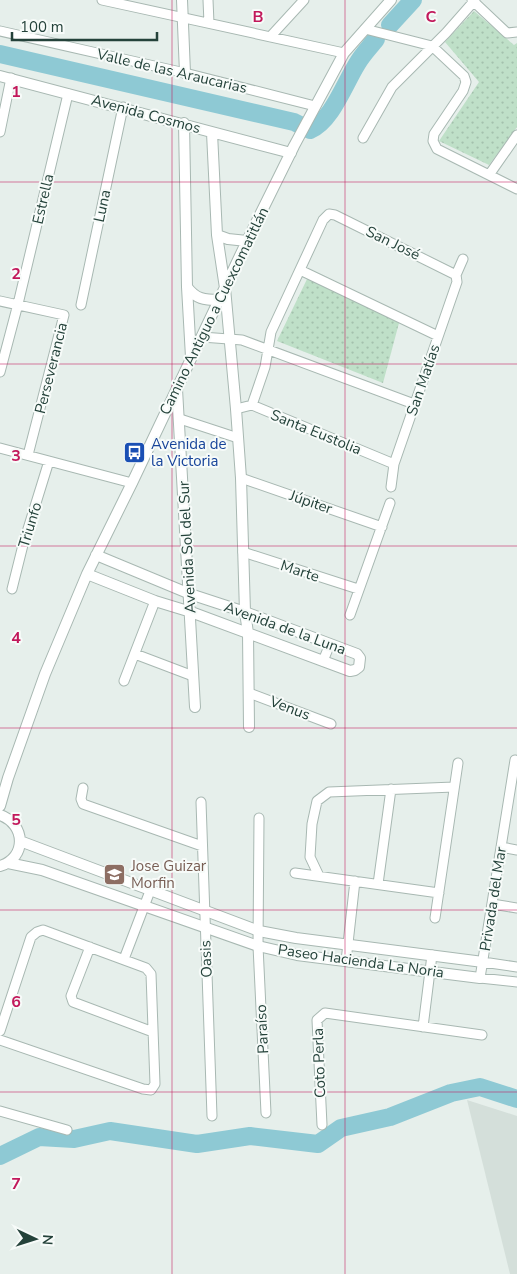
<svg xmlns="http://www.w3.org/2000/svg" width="517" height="1274" viewBox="0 0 517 1274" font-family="'Nunito Sans',sans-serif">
<defs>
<pattern id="grass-dots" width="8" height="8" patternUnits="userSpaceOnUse" patternTransform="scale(1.25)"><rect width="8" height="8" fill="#bfe0c8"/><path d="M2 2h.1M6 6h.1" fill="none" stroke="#a4c1ad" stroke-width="1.8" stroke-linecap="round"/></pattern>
</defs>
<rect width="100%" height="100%" fill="#e6efeb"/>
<!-- built -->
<path fill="#d4dfda" d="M 467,1100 L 517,1116 L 517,1274 L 510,1274 Z"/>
<!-- grass -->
<path fill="url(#grass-dots)" d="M 474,11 L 514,45 L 517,43 L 517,127 L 489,165 L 439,141 L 479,82 L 445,42 Z
M 309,275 L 399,323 L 383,383 L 277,341 Z"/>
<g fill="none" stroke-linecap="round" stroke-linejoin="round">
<!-- river -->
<path stroke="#8ec9d4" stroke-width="18" d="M 390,25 L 413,0
M 0,54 L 294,122 L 310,130 C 331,122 345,83 357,64 C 362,55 370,47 376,39
M 0,1156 L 39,1137 L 74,1139 L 110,1131 L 197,1144 L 250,1136 L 318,1144 L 341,1128 L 390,1117 L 451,1093 L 480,1087 L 517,1099"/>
<defs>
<path id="minor" d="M 102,0 L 344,53
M 208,0 L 209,23
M 472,0 L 507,33 L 517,32
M 365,29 L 432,46 L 464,76 L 466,82 L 463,91 L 434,134 L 433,141 L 437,149 L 517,189
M 0,31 L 185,73 L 315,106
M 270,37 L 304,0
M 0,132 L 11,78
M 363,138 L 392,87 L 446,33 L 475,0
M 489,175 L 517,135
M 300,270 L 438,336
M 0,301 L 64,315 L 28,455
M 81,305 L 123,107
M 202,337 L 242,340 L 414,404
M 0,372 L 18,304 L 68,94
M 252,405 L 265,367 L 271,332 L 323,220 L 329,214 L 335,215 L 456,275
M 236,409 L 252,405 L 394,464
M 180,419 L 238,438
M 0,448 L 132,483
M 241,478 L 382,527
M 391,487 L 394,464 L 457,282 L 456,275 L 463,259
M 243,552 L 358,589
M 12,589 L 23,545 L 49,461
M 350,615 L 390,503
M 135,654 L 193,676
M 323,661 L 330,644
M 124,681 L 155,601
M 249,693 L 331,724
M 515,760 L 480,978 L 517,982
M 83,788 L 81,799 L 83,804 L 202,846
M 201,802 L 212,1116
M 259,818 L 258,946 L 266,1113
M 501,847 L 517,850
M 295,873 L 439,893
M 319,876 L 310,857 L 312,824 L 317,801 L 329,792 L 454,787
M 378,884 L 391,789
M 492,904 L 517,908
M 435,918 L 458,763
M 90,947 L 71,996 L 73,1002 L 153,1032
M 124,959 L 150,891
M 346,961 L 355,881
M 483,962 L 517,967
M 423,1027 L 432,955
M 0,1031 L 31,937 L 37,932 L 43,930 L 146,968 L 151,974 L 155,1084 L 151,1090 L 143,1089 L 0,1040
M 0,1111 L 67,1130
M 322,1125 L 317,1020 L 325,1013 L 482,1035"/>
<path id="tertiary" d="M 182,0 L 185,73
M 0,76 L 291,153
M 184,123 L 187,287 L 191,357
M 212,133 L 217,235 L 225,288 L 236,409 L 241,478 L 245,612 L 248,633 L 249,727
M 217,235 L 228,239 L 247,241
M 187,287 C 196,299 204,300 219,300
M 177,389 L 195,707
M 87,574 L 155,601 L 191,612 L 350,671 L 355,670 L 359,667 L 360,658 L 357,654 L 245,612 L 190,594 L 96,555
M 0,806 L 8,778 L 45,674 L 87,574 L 132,483 L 247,241 L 294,146 L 344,53 L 391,0
M 0,815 C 26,824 27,858 0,866
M 20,841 L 259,931 L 296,938 L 483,962
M 8,863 L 42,870 L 258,946 L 297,955 L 480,978"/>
</defs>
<!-- minor casing -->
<use href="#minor" stroke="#a8b8b2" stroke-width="11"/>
<!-- tertiary casing -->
<use href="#tertiary" stroke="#a8b8b2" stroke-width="12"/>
<!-- minor -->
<use href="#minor" stroke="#fff" stroke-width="9"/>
<!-- tertiary -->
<use href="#tertiary" stroke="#fff" stroke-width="10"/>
</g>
<!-- grid -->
<path fill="none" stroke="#c2185b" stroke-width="1" stroke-opacity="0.55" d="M 172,0 L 172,1274M 345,0 L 345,1274M 0,182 L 517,182M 0,364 L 517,364M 0,546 L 517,546M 0,728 L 517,728M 0,910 L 517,910M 0,1092 L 517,1092"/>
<!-- icons -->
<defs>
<symbol id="bus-square" viewBox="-11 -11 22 22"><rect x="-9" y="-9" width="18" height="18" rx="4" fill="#1a4fb4" stroke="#f7fbf9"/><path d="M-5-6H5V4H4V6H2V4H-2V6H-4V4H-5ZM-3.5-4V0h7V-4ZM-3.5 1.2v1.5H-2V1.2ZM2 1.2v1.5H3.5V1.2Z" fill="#fff"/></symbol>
<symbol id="school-square" viewBox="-11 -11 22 22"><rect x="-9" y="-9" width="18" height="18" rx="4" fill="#8d6e63" stroke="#f7fbf9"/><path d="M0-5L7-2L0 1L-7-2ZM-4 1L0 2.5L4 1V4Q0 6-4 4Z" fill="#fff"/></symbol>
</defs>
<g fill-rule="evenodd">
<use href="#bus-square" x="122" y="440" width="25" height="25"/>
<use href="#school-square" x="102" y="862" width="25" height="25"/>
</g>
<g text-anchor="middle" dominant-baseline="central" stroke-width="4" stroke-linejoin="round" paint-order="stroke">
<!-- street labels -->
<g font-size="15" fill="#24423a" stroke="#f7fbf9">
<text transform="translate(172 71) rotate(13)">Valle de las Araucarias</text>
<text transform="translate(146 114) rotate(15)">Avenida Cosmos</text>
<text transform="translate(43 199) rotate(-77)">Estrella</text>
<text transform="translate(102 206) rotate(-78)">Luna</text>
<text transform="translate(393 243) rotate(26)">San José</text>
<text transform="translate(214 311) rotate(-64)">Camino Antiguo a Cuexcomatitlán</text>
<text transform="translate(51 368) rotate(-76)">Perseverancia</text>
<text transform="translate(423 380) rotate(-71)">San Matías</text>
<text transform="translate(316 432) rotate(22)">Santa Eustolia</text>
<text transform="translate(311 502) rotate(19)">Júpiter</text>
<text transform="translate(30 525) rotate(-73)">Triunfo</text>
<text transform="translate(187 547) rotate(-93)">Avenida Sol del Sur</text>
<text transform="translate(300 571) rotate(18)">Marte</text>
<text transform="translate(285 628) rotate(20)">Avenida de la Luna</text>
<text transform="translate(290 708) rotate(21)">Venus</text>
<text transform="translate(493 899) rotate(-81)">Privada del Mar</text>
<text transform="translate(206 959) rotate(-92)">Oasis</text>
<text transform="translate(361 961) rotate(8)">Paseo Hacienda La Noria</text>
<text transform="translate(262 1029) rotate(-93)">Paraíso</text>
<text transform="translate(319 1063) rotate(-92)">Coto Perla</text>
</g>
<!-- transit labels -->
<g font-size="15" fill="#164399" stroke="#f7fbf9" text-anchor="start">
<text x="151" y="444">Avenida de<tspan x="151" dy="17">la Victoria</tspan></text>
</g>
<!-- education labels -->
<g font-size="15" fill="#785e54" stroke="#f7fbf9" text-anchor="start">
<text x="131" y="866">Jose Guizar<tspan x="131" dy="17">Morfin</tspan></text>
</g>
</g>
<g font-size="16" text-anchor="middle" font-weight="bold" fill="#c2185b" stroke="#f7fbf9" stroke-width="4" stroke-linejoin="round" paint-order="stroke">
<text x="258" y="22">B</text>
<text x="431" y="22">C</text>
<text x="16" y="97">1</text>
<text x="16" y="279">2</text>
<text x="16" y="461">3</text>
<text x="16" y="643">4</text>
<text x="16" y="825">5</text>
<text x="16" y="1007">6</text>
<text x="16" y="1189">7</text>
</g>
<!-- north arrow -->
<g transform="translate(35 1239) rotate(94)" stroke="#f7fbf9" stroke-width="4" paint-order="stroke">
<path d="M0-4L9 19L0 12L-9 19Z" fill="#24423a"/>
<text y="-8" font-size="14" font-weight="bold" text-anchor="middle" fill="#24423a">N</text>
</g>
<!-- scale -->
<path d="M12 32v8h145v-8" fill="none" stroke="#24423a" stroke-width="2.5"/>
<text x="20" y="32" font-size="15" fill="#24423a" stroke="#f7fbf9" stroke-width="4" paint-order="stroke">100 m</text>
</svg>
